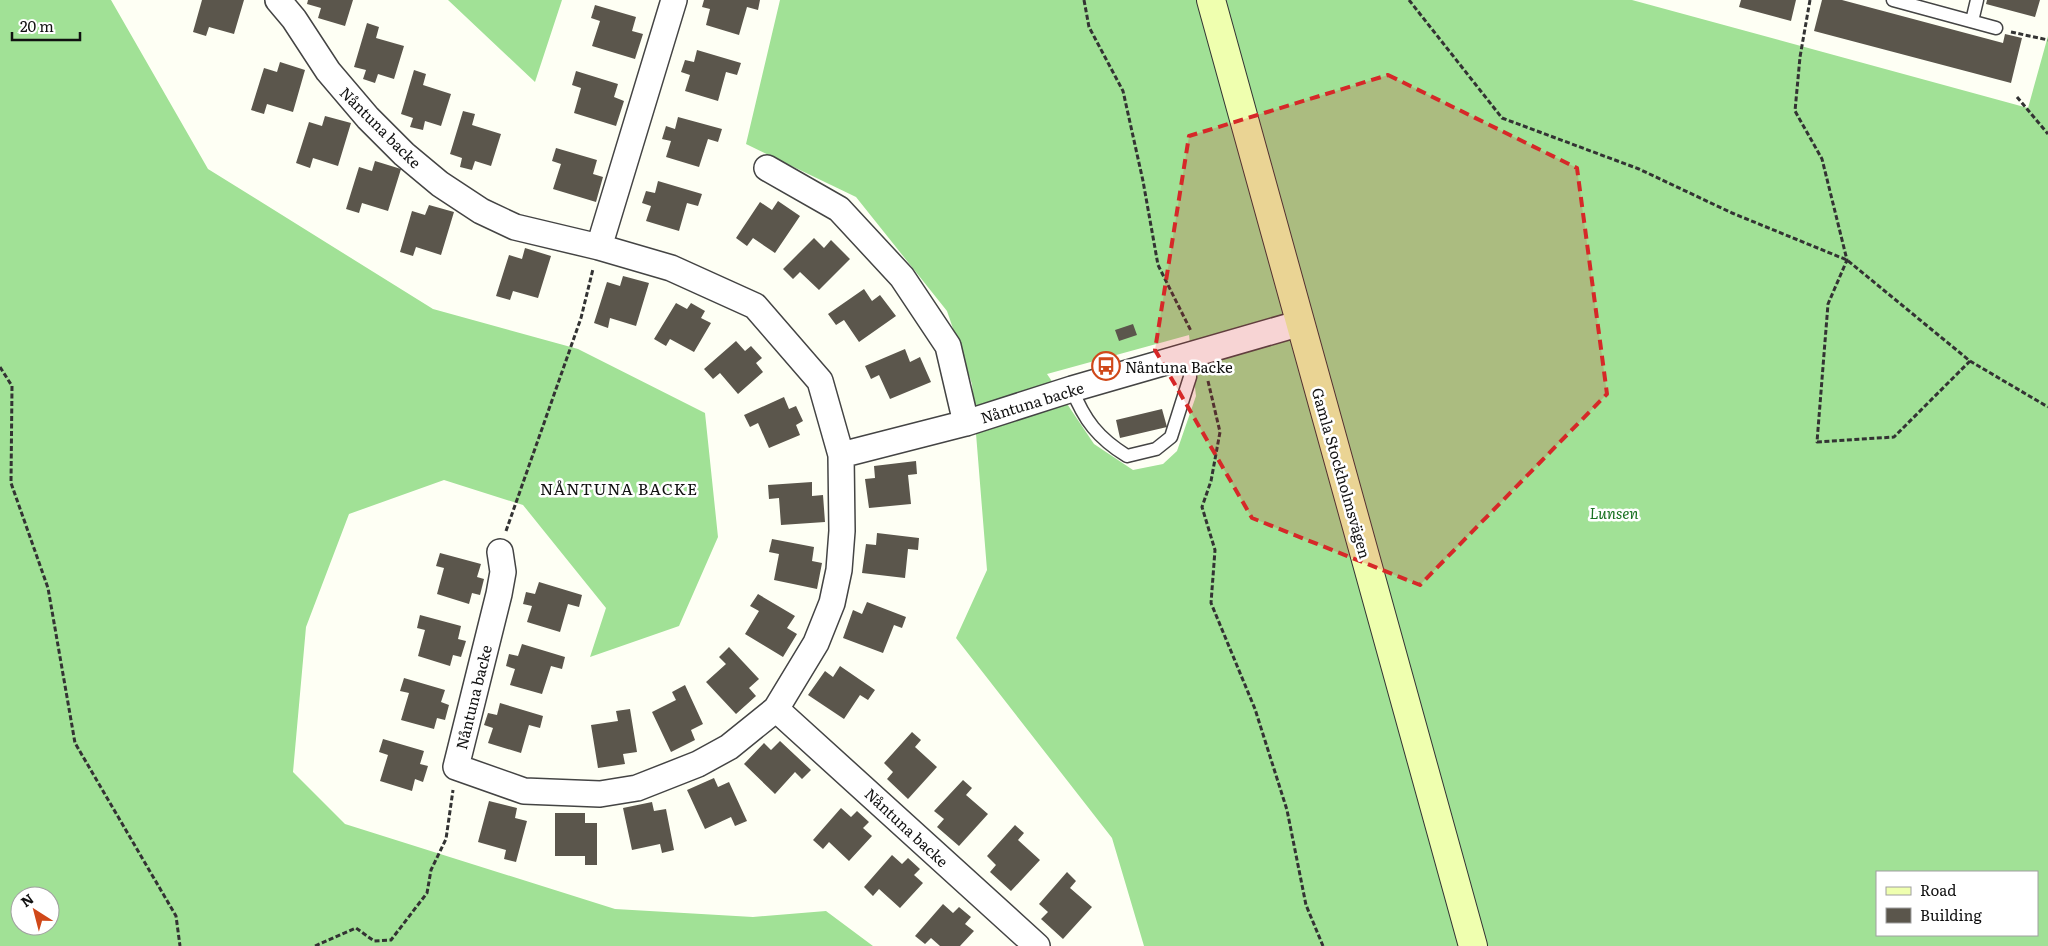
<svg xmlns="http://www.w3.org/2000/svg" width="2048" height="946" viewBox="0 0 2048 946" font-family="Literata,serif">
<rect width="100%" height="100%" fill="#fefff4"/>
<!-- forest -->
<path fill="#a1e196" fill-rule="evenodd" d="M 0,0 L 111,0 L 208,169 L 433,309 L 578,349 L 705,413 L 718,537 L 679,626 L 590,657 L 606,608 L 523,505 L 444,480 L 349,514 L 306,627 L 293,772 L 345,824 L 615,909 L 753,917 L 826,911 L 873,946 L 0,946 ZM 20,896 L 50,896 L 50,926 L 20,926 Z
M 448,0 L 562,0 L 535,82 Z
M 780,0 L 1632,0 L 2028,108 L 2048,36 L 2048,946 L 1144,946 L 1112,838 L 956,638 L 987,570 L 972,384 L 947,311 L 856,197 L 746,144 ZM 1189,335 L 1196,396 L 1177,451 L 1163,464 L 1133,470 L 1094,444 L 1047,374 ZM 1877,872 L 2037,872 L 2037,935 L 1877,935 Z"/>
<!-- building -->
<path fill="#5b564c" d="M 202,0 L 244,0 L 234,34 L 209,27 L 206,36 L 193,32 Z
M 308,0 L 353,0 L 345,26 L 318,18 L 321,8 L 307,4 Z
M 704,0 L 760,0 L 758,10 L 747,7 L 739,35 L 706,25 L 710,9 L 702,7 Z
M 1741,0 L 1796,0 L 1791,21 L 1739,7 Z
M 1822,0 L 1842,0 L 2003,43 L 2005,34 L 2022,38 L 2011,83 L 1814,31 Z
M 1987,0 L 2040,0 L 2035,17 L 1986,4 Z
M 595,5 L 636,17 L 632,31 L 643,34 L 635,59 L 592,46 L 600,21 L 591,18 Z
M 367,23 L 379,27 L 376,38 L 404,46 L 394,79 L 378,74 L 375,83 L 363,79 L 366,70 L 354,67 Z
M 697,50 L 741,63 L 737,75 L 726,72 L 718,101 L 685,91 L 690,75 L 681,72 L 685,60 L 694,62 Z
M 280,62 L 305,70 L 293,112 L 267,104 L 264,114 L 251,110 L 264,68 L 277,72 Z
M 414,70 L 426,74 L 423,85 L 451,94 L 441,126 L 425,121 L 423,130 L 410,127 L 413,118 L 401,114 Z
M 576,71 L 618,84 L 614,97 L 624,101 L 616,126 L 574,113 L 581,88 L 572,85 Z
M 463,111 L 475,114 L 472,125 L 501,134 L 491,166 L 475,161 L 472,170 L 460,167 L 462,158 L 450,154 Z
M 325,116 L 351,123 L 338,166 L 313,158 L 310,168 L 296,163 L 309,122 L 322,126 Z
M 678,117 L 722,129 L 718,142 L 708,139 L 699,167 L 666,157 L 671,141 L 662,139 L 666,126 L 675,129 Z
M 556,148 L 597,160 L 593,174 L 603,177 L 596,202 L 553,189 L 561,164 L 552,161 Z
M 375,161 L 401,169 L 388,211 L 362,203 L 359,213 L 346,209 L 359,167 L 372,171 Z
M 658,181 L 702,194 L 698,206 L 687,203 L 679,231 L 646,221 L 651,206 L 642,203 L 646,191 L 655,193 Z
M 778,201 L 800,216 L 775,253 L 753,238 L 747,246 L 736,238 L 760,202 L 772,210 Z
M 429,205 L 454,212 L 441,255 L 416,247 L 413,256 L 400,252 L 412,211 L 425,215 Z
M 814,238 L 824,248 L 831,240 L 850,259 L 819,290 L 800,272 L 793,279 L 783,269 Z
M 525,248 L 551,256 L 538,298 L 513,291 L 510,300 L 496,296 L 509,255 L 522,259 Z
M 623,276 L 649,283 L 636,326 L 610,318 L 608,328 L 594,323 L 607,282 L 620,286 Z
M 864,289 L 872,301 L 880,295 L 896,316 L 859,342 L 844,320 L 836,325 L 828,314 Z
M 676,303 L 687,309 L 691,303 L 705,311 L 701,318 L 711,323 L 694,352 L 670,339 L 666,346 L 654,339 Z
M 1133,324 L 1137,335 L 1119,341 L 1115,330 Z
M 736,341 L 745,351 L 751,346 L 762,358 L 756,363 L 763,372 L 738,394 L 720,373 L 713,379 L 704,369 Z
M 905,349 L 910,362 L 920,357 L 931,382 L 890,399 L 879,375 L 871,379 L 865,366 Z
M 784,397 L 789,409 L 796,406 L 803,421 L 796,425 L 800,435 L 769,448 L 758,423 L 750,427 L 744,415 Z
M 1162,409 L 1167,427 L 1120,438 L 1116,420 Z
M 916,461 L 917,474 L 908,475 L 911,504 L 869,508 L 865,479 L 875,478 L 874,466 Z
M 812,482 L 812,496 L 823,495 L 825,522 L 781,525 L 779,498 L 769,499 L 768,485 Z
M 877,533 L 919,538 L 918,550 L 908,549 L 905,578 L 862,573 L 866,544 L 876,545 Z
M 772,539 L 814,547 L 812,561 L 822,563 L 817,589 L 774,580 L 779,554 L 769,552 Z
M 440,553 L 481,564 L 477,577 L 484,579 L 480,595 L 472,593 L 469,604 L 437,594 L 444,568 L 436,566 Z
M 539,582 L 582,595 L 579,607 L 568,604 L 560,632 L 527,622 L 532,606 L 523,604 L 526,592 L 535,594 Z
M 758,594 L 795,616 L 787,628 L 797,634 L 783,657 L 745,634 L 759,611 L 750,606 Z
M 867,602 L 906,617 L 902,628 L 894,625 L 883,653 L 843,638 L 853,610 L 862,614 Z
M 420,615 L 461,626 L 458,639 L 466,641 L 461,657 L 453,655 L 450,666 L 418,656 L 425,630 L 417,628 Z
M 522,644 L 565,657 L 562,669 L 551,666 L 542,694 L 510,685 L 515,669 L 506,666 L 509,654 L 518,656 Z
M 729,647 L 759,679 L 749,688 L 756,696 L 736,714 L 706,682 L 726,664 L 719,657 Z
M 840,666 L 875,690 L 868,700 L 860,695 L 844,719 L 808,695 L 825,671 L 833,677 Z
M 404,678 L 445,690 L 441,702 L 449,705 L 445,720 L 437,718 L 434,729 L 401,720 L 409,693 L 400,691 Z
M 685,685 L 703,724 L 691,730 L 695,740 L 671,752 L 652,712 L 676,700 L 672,692 Z
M 500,703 L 543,716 L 540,728 L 529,725 L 521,753 L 488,743 L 493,728 L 484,725 L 488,713 L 497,715 Z
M 630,709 L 637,752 L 623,754 L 625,764 L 598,768 L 591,725 L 618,721 L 616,711 Z
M 912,732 L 921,740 L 915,747 L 937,767 L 908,799 L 887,779 L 893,772 L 884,763 Z
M 383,739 L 424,751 L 420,764 L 428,766 L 423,782 L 415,779 L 412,791 L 380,781 L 388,755 L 379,752 Z
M 780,741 L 811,770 L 802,779 L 795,772 L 775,794 L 744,764 L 764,743 L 771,750 Z
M 714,778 L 718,787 L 729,782 L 747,821 L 735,826 L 731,817 L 705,829 L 687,790 Z
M 963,780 L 972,788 L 966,795 L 988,814 L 959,846 L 937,827 L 944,819 L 934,811 Z
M 489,801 L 517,808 L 515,818 L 527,821 L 516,862 L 504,859 L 506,850 L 478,842 Z
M 652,802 L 654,811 L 666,809 L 674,850 L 662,853 L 660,844 L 632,850 L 623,808 Z
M 841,808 L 851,817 L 857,811 L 869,822 L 863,828 L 872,836 L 849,861 L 829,842 L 823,849 L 813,840 Z
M 555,813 L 585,813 L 585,823 L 597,823 L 597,865 L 585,865 L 585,856 L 555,856 Z
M 1015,825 L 1024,833 L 1018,840 L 1040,860 L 1011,891 L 990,872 L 996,865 L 987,856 Z
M 892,855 L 902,864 L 908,858 L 920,869 L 914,875 L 923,883 L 900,908 L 879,889 L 873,896 L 864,887 Z
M 1067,872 L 1076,881 L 1070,888 L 1092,907 L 1063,939 L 1041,919 L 1048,912 L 1039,904 Z
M 943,904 L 953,913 L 959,907 L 971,917 L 965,924 L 974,931 L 960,946 L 940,946 L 931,938 L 925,944 L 915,936 Z"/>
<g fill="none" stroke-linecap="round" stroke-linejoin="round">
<defs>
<path id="lane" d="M 1893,0 L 1996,28
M 1972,21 L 1977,0
M 1072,389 C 1084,420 1098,438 1127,456 L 1156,449 L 1171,437 L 1190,377 L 1189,357"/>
<path id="street" d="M 278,0 L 294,19 L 328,71 L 368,118 L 404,154 L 440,184 L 481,211 L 515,227 L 599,247 L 671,268 L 755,306 L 820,381 L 841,455 L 842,531 L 839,570 L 832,603 L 816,643 L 776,709 L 729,747 L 698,764 L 637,788 L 600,794 L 524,791 L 456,767 L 499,594 L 503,572 L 500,552
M 767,168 L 839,209 L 902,277 L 948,346 L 966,423
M 599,247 L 674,0
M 841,455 L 966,423 L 1072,389 L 1301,323
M 776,709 L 1037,946"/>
<path id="secondary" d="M 1211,0 L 1473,946"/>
</defs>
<!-- lane casing -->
<use href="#lane" stroke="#444" stroke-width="15"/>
<!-- street casing -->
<use href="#street" stroke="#444" stroke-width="28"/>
<!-- secondary casing -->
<use href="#secondary" stroke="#333" stroke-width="30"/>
<!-- path -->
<path stroke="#333" stroke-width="3" stroke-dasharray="5 2.5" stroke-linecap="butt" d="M 1084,0 L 1089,27 L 1123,91 L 1143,181 L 1158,265 L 1191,331
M 1409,0 L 1502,118 L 1639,169 L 1732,213 L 1847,260 L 1970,361 L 2048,407
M 1810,0 L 1800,57 L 1795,111 L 1822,159 L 1847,260 L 1828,304 L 1817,442 L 1894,437 L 1970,361
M 2011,32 L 2048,40
M 2017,97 L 2048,134
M 0,367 L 12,386 L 11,483 L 48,588 L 75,743 L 176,916 L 180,946
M 1208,381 L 1220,432 L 1211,481 L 1202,507 L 1215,550 L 1211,603 L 1255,709 L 1287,810 L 1306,905 L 1323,946
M 506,531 L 581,318 L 593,269
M 315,946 L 356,928 L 374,941 L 391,940 L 427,893 L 431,870 L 446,839 L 453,790"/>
<!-- lane -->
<use href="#lane" stroke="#fff" stroke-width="12"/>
<!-- street -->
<use href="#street" stroke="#fff" stroke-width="25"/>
<!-- secondary -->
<use href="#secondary" stroke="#efffaf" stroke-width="28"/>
</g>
<!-- marked area -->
<path fill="#d62828" fill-opacity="0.2" stroke="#d62828" stroke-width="4" stroke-dasharray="10 6" stroke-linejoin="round" d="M 1388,75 L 1577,168 L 1607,394 L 1420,585 L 1252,518 L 1155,350 L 1189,136 Z"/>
<!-- icons -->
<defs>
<symbol id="bus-ring" viewBox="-11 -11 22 22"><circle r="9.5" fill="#fff" stroke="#d04819" stroke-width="1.5"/><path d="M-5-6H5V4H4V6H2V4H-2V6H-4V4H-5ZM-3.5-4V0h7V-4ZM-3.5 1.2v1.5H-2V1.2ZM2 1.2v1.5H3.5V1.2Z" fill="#d04819"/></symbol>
</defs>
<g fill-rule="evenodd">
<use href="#bus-ring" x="1090" y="350" width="32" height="32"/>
</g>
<g text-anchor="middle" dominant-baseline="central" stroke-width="5" stroke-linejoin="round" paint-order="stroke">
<!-- street labels -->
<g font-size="15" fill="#111" stroke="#fff">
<text transform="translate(381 127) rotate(45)">Nåntuna backe</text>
<text transform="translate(1032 402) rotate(-17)">Nåntuna backe</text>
<text transform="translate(1342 473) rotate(74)">Gamla Stockholmsvägen</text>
<text transform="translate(473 697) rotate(-76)">Nåntuna backe</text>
<text transform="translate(907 827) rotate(43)">Nåntuna backe</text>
</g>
<!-- poi labels -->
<g font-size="15" fill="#111" stroke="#fff" text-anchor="start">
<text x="1125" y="366">Nåntuna Backe</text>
</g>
<!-- park labels -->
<g font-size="15" font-style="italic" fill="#197121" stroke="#fff">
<text x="1614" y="512">Lunsen</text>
</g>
<!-- neighbourhood labels -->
<g font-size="16" letter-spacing="1" fill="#111" stroke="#fff">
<text x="619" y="488">NÅNTUNA BACKE</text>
</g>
</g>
<!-- legend -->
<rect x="1876" y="871" width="162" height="65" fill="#ffffff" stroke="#a0a0a0"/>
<rect x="1886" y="887" width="25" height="8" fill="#efffaf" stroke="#a0a0a0"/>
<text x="1920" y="896" font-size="15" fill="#111111">Road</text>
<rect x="1886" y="908" width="25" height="15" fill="#5b564c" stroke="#a0a0a0"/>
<text x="1920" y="921" font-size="15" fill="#111111">Building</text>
<!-- north arrow -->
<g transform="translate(35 911) rotate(324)"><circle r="24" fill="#ffffff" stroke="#a0a0a0"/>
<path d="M0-4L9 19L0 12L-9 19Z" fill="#d04819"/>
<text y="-8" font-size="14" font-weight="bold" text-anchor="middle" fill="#111111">N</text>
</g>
<!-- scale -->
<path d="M12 32v8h68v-8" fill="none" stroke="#111111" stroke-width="2.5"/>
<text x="20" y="32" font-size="15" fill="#111111" stroke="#ffffff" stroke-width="4" paint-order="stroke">20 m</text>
</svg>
